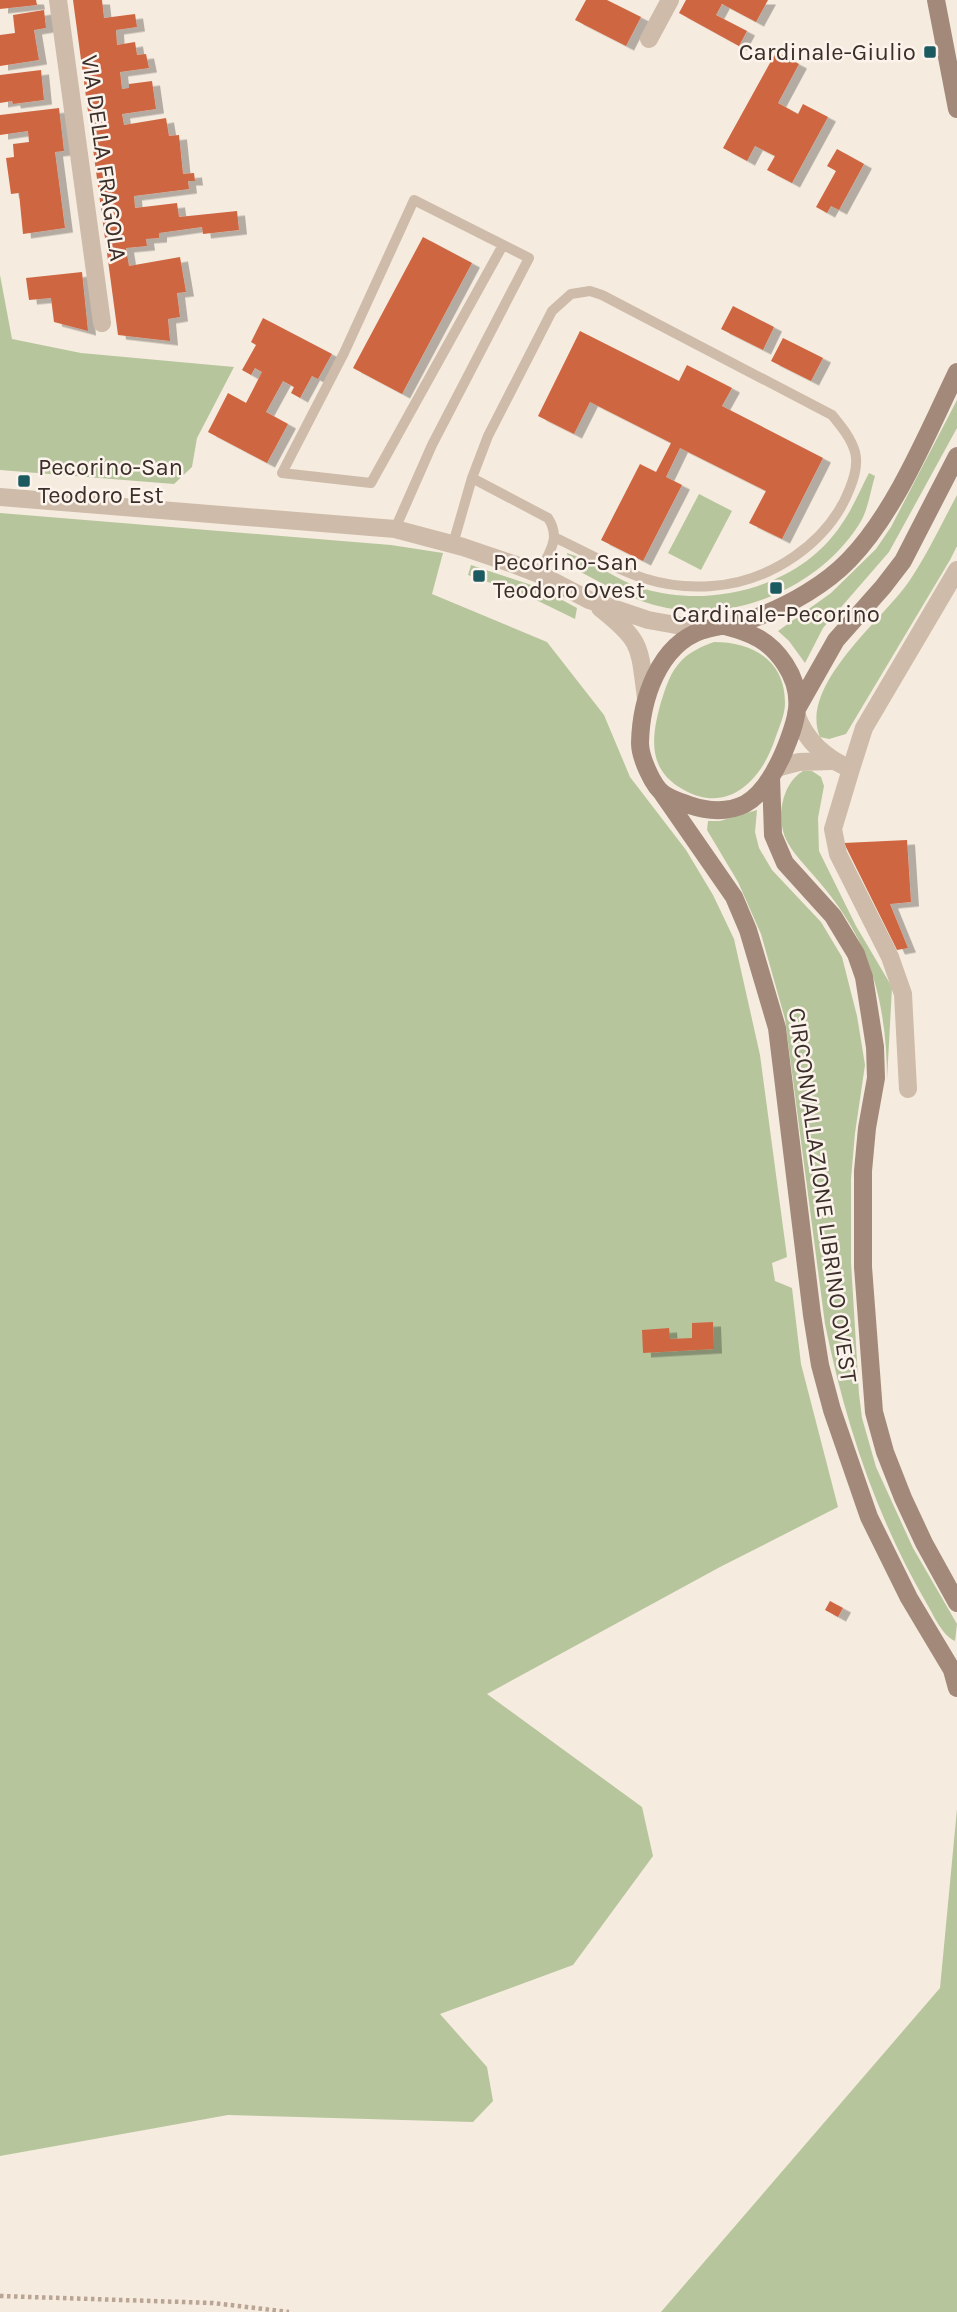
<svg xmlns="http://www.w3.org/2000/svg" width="957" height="2312" viewBox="0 0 957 2312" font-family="Karla,sans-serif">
<defs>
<filter id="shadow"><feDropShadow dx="8" dy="4.5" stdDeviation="0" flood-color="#0004"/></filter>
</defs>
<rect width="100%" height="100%" fill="#f5ebde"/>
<!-- green -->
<path fill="#b7c59d" d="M 0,275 L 12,339 L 81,353 L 234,367 L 197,438 L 192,467 L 174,484 L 0,470 Z
M 957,400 L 957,428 L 889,552 L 823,628 L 805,663 L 789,641 L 778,631 L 831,593 L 876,549 L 891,527 Z
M 869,473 L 875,476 C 870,492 868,512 858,526 C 819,586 738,622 667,608 C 632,601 601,583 570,566 L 567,553 C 594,561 617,581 645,589 C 712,609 801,586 841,525 C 852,510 860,490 869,473 Z
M 699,494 L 732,511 L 701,570 L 668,553 Z
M 957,495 L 957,546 L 950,560 L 846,734 L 829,739 L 820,737 C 798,685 884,619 910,580 C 928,553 942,523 957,495 Z
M 0,513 L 391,545 L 443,553 L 432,594 L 547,642 L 604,715 L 630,777 L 686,850 L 713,895 L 734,939 L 760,1055 L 787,1257 L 772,1263 L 775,1281 L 792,1288 L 801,1364 L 838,1507 L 720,1567 L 487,1694 L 642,1807 L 653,1856 L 573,1965 L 440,2014 L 487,2067 L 493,2101 L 473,2122 L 228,2115 L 0,2156 Z
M 471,565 L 540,588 L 577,608 L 575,619 L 528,596 L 468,575 Z
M 714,642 C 752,642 785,660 785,703 C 785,715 779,727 775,739 C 762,779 729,815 684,790 C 647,770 651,738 661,702 C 666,687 670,672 682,660 C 691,651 703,646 714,642 Z
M 803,771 L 812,771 L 821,777 L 824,786 L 818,818 L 819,851 L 856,926 L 892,987 L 887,1080 C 887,1032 880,982 858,939 C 847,917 831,895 815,877 C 806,866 795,856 788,843 C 775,821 781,784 803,771 Z
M 757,810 L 755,832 L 759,848 L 772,870 L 821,922 L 842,957 L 857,1016 L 865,1065 L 855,1133 L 851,1179 L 851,1262 L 859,1394 L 862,1418 L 876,1467 L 913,1548 L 957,1624 L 955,1641 C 942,1635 934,1616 927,1604 C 876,1517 845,1422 825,1324 L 785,1019 L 761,934 L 738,882 L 707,830 L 708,821 L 720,821 Z
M 957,1809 L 957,2312 L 661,2312 L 940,1988 Z"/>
<!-- building -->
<path fill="#cf6642" filter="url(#shadow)" d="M 0,0 L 36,0 L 37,5 L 0,9 Z
M 73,0 L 102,0 L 104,18 L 135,14 L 137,27 L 116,30 L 117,45 L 135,42 L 137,55 L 146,54 L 149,68 L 120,72 L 122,89 L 129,88 L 129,84 L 152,81 L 156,109 L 122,114 L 124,125 L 166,118 L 169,136 L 179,135 L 183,174 L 194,173 L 195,181 L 188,181 L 189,189 L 134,196 L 135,208 L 177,203 L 179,217 L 237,211 L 239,230 L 203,234 L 202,227 L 159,233 L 159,238 L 146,239 L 147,246 L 126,248 L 129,266 L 180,257 L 186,292 L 177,293 L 180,317 L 168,319 L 170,341 L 118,335 Z
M 586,0 L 607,0 L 641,17 L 626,46 L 575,20 Z
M 686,0 L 768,0 L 756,22 L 722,4 L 716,15 L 747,31 L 739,46 L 679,13 Z
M 44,10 L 46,28 L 34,30 L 39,60 L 0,66 L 0,35 L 15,33 L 13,15 Z
M 776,52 L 799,64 L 778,103 L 798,114 L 803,104 L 828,117 L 792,183 L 767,170 L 775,156 L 755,146 L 747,161 L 723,148 Z
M 41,70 L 44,100 L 13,104 L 12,101 L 0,103 L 0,75 Z
M 59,108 L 64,151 L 55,152 L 65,228 L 23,234 L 19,193 L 11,194 L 6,158 L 14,157 L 13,144 L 29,142 L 28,131 L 0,135 L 0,115 Z
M 837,149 L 864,164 L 839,210 L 831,206 L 827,213 L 816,207 L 836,171 L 827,166 Z
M 423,237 L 472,263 L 402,394 L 353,368 Z
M 82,272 L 88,331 L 54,322 L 51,298 L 29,300 L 26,278 Z
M 733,306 L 774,327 L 763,350 L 721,329 Z
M 263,318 L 332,354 L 318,379 L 312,376 L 300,398 L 291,393 L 294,387 L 283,381 L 266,412 L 288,424 L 267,463 L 208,432 L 228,393 L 246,403 L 262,372 L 255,368 L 251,375 L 242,370 L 256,345 L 251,342 Z
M 580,331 L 679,381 L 687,365 L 732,388 L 722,406 L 823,458 L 782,539 L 749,523 L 766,491 L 680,448 L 666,477 L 682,485 L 643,561 L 601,540 L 640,464 L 656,472 L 671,443 L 590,402 L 574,434 L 538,416 Z
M 783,338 L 823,358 L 811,381 L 771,361 Z
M 907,840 L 911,902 L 890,904 L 908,948 L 897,950 L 844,843 Z
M 713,1322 L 714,1349 L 643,1353 L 642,1330 L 669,1328 L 670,1339 L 692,1338 L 692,1323 Z
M 830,1601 L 843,1608 L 838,1617 L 825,1610 Z"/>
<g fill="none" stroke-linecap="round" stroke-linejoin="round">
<!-- path -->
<path stroke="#baa493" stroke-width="4.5" stroke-dasharray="3.5 3.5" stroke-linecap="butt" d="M 0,2296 L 213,2303 L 289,2312"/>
<!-- lane -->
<path stroke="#cebba9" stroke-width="10" d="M 472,478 L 548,518 C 562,539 548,553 539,574
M 395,529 L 432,445 L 529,258 L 414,200 L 344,353 L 282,473 L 371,483 L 503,245
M 453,544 L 472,478 L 488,436 L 552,311 L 571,294 L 590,291 L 602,295 L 832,415 C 841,426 851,438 855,452 C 858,463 854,478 850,488 C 829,543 770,582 712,586 C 648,591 611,564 556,538"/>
<!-- street -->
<path stroke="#cebba9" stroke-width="18" d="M 58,0 L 102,323
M 649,39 L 670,0
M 0,497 L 395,529 L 463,547 L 513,564 L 539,574 L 589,600 L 648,620 L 704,630
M 600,608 C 643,642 639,646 646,698
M 796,714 C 806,741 824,758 851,769 L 864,728 L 957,570
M 776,768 L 799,762 L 831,761
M 851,769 L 833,829 L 838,854 L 890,957 L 903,994 L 908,1089"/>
<!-- secondary -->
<path stroke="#a2897a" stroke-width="18" d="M 936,0 L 957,109
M 725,626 C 752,633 769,640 785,664 C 806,696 797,720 783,754 C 775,772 763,794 745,804 C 727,813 707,811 689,805 C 681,802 671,799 664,794 C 653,787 640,757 640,743 C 641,700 658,645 703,630 C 722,624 742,624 760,616 C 791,604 826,584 849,560 C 895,513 928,432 957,372
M 798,707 L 836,640 L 883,587 L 903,561 L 957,456
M 771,777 L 773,835 L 785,863 L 833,916 L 856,954 L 864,977 L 875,1047 L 876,1078 L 867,1128 L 863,1171 L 863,1267 L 874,1412 L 885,1452 L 903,1498 L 924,1543 L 957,1603
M 662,793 L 734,897 L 748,930 L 777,1028 L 812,1315 L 820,1365 L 832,1410 L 869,1517 L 909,1598 L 952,1670 L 957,1688"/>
</g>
<!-- markers -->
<g fill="#1b5b60" stroke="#fcf4ec" stroke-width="2.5">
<rect x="923" y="45" width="14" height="14" rx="3.5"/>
<rect x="17" y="474" width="14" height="14" rx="3.5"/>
<rect x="472" y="569" width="14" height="14" rx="3.5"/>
<rect x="769" y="581" width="14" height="14" rx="3.5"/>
</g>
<g text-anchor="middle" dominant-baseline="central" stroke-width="5" stroke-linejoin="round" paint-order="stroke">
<!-- poi labels -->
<g font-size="24" fill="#3b2f29" stroke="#fcf4ec" text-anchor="start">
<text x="916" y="52" text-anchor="end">Cardinale-Giulio</text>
<text x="38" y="467">Pecorino-San<tspan x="38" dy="28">Teodoro Est</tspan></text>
<text x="493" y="562">Pecorino-San<tspan x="493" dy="28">Teodoro Ovest</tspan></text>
<text x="776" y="614" text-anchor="middle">Cardinale-Pecorino</text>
</g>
<!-- street labels -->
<g font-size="24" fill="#3b2f29" stroke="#fcf4ec">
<text transform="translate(104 158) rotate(82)">VIA DELLA FRAGOLA</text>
<text transform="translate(823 1195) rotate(82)">CIRCONVALLAZIONE LIBRINO OVEST</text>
</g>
</g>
</svg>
